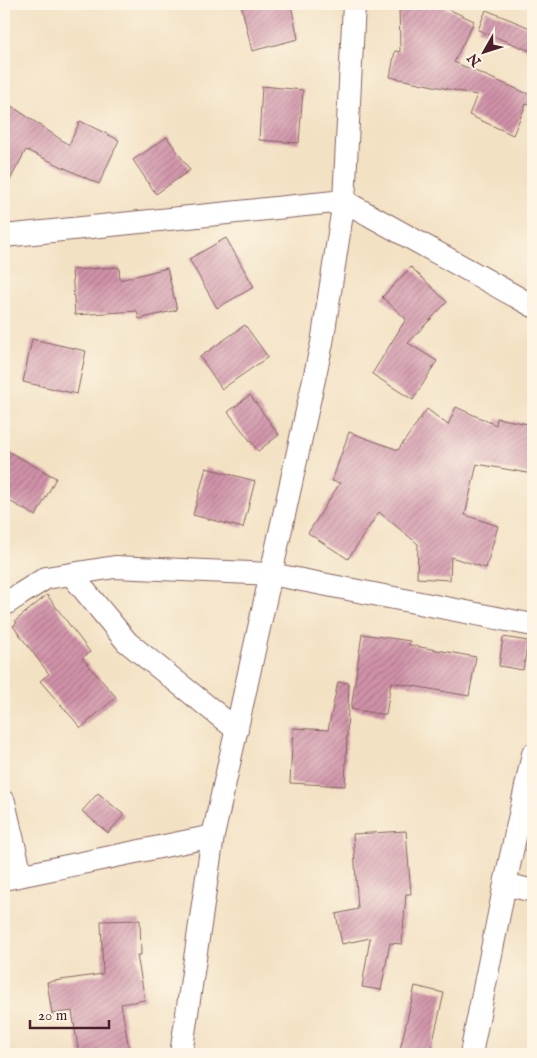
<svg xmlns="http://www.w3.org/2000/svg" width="537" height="1058" viewBox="0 0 537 1058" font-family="'IM FELL English',serif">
<defs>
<pattern id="building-hatch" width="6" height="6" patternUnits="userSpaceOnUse" patternTransform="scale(1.25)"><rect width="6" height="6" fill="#d092a9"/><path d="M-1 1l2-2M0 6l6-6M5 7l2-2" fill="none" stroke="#ab778a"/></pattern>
</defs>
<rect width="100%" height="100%" fill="#fcf5e5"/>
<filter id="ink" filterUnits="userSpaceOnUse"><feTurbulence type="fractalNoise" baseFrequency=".02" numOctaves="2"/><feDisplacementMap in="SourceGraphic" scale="10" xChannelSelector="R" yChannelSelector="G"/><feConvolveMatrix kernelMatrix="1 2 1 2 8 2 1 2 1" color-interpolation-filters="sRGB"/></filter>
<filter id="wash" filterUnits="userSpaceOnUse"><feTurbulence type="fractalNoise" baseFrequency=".0096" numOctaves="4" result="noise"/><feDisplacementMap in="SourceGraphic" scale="20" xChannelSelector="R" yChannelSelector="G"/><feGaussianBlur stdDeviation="1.12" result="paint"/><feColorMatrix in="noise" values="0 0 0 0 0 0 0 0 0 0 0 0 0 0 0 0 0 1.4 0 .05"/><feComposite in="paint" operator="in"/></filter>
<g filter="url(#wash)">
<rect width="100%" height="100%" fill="#f3e1c3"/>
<g id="blocks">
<!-- building -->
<path fill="url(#building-hatch)" d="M 241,4 L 291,4 L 298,39 L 252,51 Z
M 399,4 L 446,4 L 446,8 L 474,21 L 454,62 L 533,96 L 530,105 L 526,104 L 513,135 L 469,115 L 477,95 L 390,77 L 395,51 L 400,52 Z
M 486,10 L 533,29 L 533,52 L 478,30 Z
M 262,86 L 303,90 L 299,143 L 259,140 Z
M 4,101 L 69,145 L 80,121 L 119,140 L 99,184 L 26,150 L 4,191 Z
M 167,137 L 190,170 L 156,194 L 133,160 Z
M 226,238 L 254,287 L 217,308 L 189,259 Z
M 119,267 L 120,280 L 167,268 L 177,310 L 139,319 L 137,311 L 75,315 L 72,270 Z
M 411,267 L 447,302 L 408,343 L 437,361 L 413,400 L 372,374 L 406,319 L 382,297 Z
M 245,325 L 268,357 L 222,389 L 200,357 Z
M 32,339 L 86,351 L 77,394 L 23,382 Z
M 250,395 L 279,435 L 258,451 L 228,412 Z
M 456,407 L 496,425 L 497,418 L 533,425 L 533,474 L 477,464 L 465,515 L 498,526 L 486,568 L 451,557 L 450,580 L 417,578 L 418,544 L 379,512 L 348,559 L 308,533 L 340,483 L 332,481 L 349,432 L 398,450 L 427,409 L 448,425 Z
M 4,449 L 56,478 L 36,516 L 4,498 Z
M 206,468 L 255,481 L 243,528 L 193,515 Z
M 47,595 L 90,652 L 82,658 L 116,697 L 81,728 L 40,681 L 49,674 L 13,626 L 17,623 L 15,621 Z
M 362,634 L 410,641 L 409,645 L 476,657 L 469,696 L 391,682 L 386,715 L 351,709 Z
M 503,637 L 528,641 L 523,670 L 499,666 Z
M 338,682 L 349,683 L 345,786 L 290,783 L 293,728 L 328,730 Z
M 98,793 L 124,815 L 108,833 L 82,811 Z
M 406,831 L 411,894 L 406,894 L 402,944 L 390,943 L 381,990 L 362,987 L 370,938 L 342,944 L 336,914 L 358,909 L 353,834 Z
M 140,920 L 141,955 L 137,955 L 145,1000 L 121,1004 L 130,1054 L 79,1054 L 72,1011 L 52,1014 L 47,982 L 103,974 L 101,921 Z
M 415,986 L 444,993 L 430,1054 L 399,1054 Z"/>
</g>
</g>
<g filter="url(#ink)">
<use href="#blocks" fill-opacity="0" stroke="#856360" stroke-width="1"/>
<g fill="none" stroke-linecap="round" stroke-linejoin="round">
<defs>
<path id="minor" d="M 4,236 L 344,201 L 533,306
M 71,574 L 127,642 L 237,730
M 4,605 L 19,595 L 46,578 L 115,567 L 271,574 L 533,625
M 4,802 L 21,875
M 4,879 L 213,836
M 505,884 L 533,891
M 181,1054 L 213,836 L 322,343 L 344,201 L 354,4
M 471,1054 L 505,884 L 533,754"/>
</defs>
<!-- minor casing -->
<use href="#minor" stroke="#856360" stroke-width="24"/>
<!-- minor -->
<use href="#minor" stroke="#fff" stroke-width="22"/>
</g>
</g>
<!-- margin -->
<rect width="537" height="1058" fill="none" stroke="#fcf5e5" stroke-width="20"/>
<!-- north arrow -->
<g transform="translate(484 52) rotate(231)" stroke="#fcf5e5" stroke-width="4" paint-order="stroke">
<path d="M0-4L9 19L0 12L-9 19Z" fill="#4a1f2b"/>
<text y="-8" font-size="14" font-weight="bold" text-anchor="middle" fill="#4a1f2b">N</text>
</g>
<!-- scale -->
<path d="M30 1020v8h79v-8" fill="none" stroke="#4a1f2b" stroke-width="2.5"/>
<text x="38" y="1020" font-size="15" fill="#4a1f2b" stroke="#fcf5e5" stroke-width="4" paint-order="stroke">20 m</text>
</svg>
